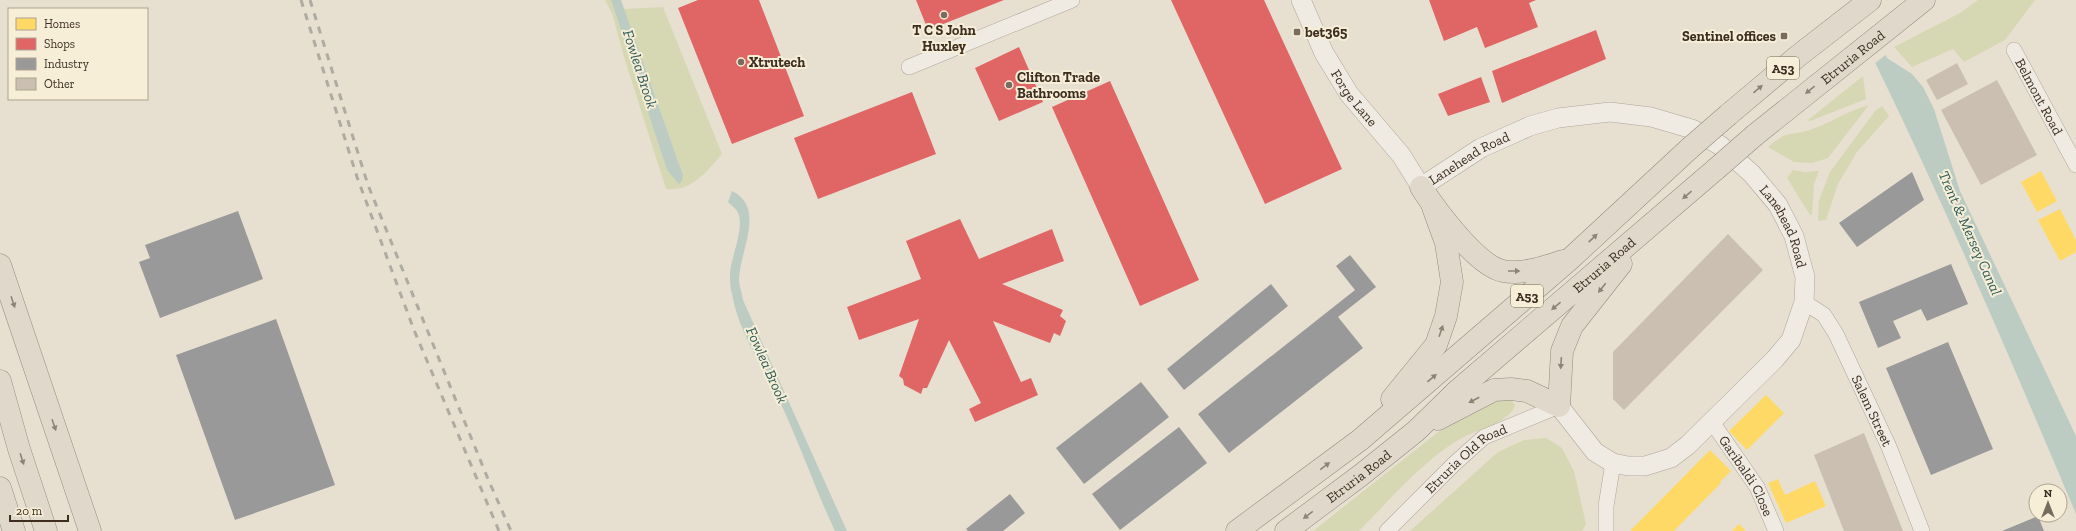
<svg xmlns="http://www.w3.org/2000/svg" width="2076" height="531" viewBox="0 0 2076 531" font-family="'Zilla Slab',serif">
<rect width="100%" height="100%" fill="#e7e0d1"/>
<!-- green -->
<path fill="#d6d7b3" d="M 605,0 L 611,0 L 667,170 L 683,175 L 624,9 L 663,7 L 722,154 C 707,171 692,192 666,189 L 624,57 L 612,13 Z
M 1978,0 L 2035,0 L 2005,40 L 1964,62 L 1953,49 L 1912,67 L 1894,47 L 1960,13 Z
M 1863,76 L 1866,99 L 1810,121 L 1808,120 Z
M 1869,105 L 1828,158 L 1812,163 L 1794,162 L 1768,147 C 1789,128 1794,137 1815,128 C 1833,121 1850,110 1869,105 Z
M 1882,106 L 1889,116 L 1857,152 L 1838,184 L 1826,220 L 1818,221 L 1819,200 L 1830,172 L 1875,111 Z
M 1793,170 L 1804,172 L 1819,171 L 1814,184 L 1812,215 L 1810,215 L 1787,178 Z
M 1509,397 L 1515,405 C 1511,422 1476,430 1462,438 C 1425,458 1389,501 1359,531 L 1313,531 L 1447,425 L 1494,399 Z
M 1546,438 L 1562,448 L 1574,471 L 1586,524 L 1582,531 L 1410,531 L 1498,452 L 1524,440 Z"/>
<!-- water -->
<path fill="#bcccc2" d="M 611,0 L 621,0 L 683,175 L 682,181 L 679,184 L 667,170 Z
M 1844,0 L 1860,0 L 1887,58 L 1912,74 L 1923,87 L 1934,109 L 1960,191 L 2076,436 L 2076,514 C 2003,341 1929,168 1844,0 Z
M 732,191 C 766,207 740,251 739,279 C 739,286 742,293 743,300 L 847,531 L 835,531 C 815,489 800,444 780,402 C 763,366 739,334 732,294 C 730,288 730,280 730,273 C 731,257 746,225 737,211 C 735,208 731,205 728,202 Z"/>
<!-- pier -->
<path fill="#e7e0d1" d="M 1842,0 L 1862,0 L 1887,54 L 1874,64 Z"/>
<!-- homes -->
<path fill="#ffd966" d="M 2041,171 L 2057,201 L 2037,212 L 2021,182 Z
M 2060,209 L 2076,240 L 2076,252 L 2060,261 L 2038,220 Z
M 1766,395 L 1784,413 L 1747,450 L 1729,431 Z
M 1710,450 L 1731,471 L 1720,482 L 1721,483 L 1674,531 L 1630,531 Z
M 1778,479 L 1785,495 L 1815,481 L 1826,506 L 1786,523 L 1768,483 Z
M 1739,524 L 1746,531 L 1732,531 Z"/>
<!-- shops -->
<path fill="#e06666" d="M 698,0 L 759,0 L 804,116 L 732,144 L 678,8 Z
M 916,0 L 1004,0 L 928,30 Z
M 1171,0 L 1264,0 L 1342,169 L 1265,204 Z
M 1429,0 L 1536,0 L 1529,3 L 1538,27 L 1485,48 L 1477,27 L 1444,41 Z
M 1596,30 L 1606,59 L 1502,103 L 1492,71 Z
M 1019,47 L 1043,102 L 999,121 L 975,68 Z
M 1481,77 L 1490,102 L 1448,116 L 1438,94 Z
M 1110,81 L 1199,280 L 1140,306 L 1052,107 Z
M 912,92 L 936,154 L 818,199 L 794,138 Z
M 960,219 L 979,259 L 1052,229 L 1064,261 L 1002,284 L 1063,310 L 1060,316 L 1066,321 L 1060,336 L 1054,333 L 1050,343 L 993,321 L 1021,382 L 1031,378 L 1038,395 L 975,422 L 969,409 L 981,403 L 949,340 L 927,388 L 923,388 L 921,394 L 904,385 L 903,379 L 899,376 L 919,319 L 859,340 L 847,307 L 921,279 L 906,241 Z"/>
<!-- industry -->
<path fill="#999" d="M 1912,172 L 1924,200 L 1857,247 L 1839,223 Z
M 238,211 L 263,279 L 160,318 L 139,262 L 150,258 L 145,245 Z
M 1350,255 L 1376,287 L 1338,317 L 1363,348 L 1229,453 L 1198,414 L 1355,290 L 1336,266 Z
M 1951,264 L 1968,304 L 1927,321 L 1921,309 L 1893,321 L 1901,338 L 1878,348 L 1859,302 Z
M 1271,284 L 1288,306 L 1184,390 L 1167,369 Z
M 276,319 L 335,485 L 235,520 L 176,355 Z
M 1948,342 L 1993,449 L 1931,475 L 1886,368 Z
M 1141,382 L 1169,417 L 1084,484 L 1056,448 Z
M 1179,427 L 1207,463 L 1120,530 L 1092,494 Z
M 1010,494 L 1025,513 L 1003,531 L 968,531 L 966,529 Z
M 2038,516 L 2044,531 L 2002,531 Z"/>
<!-- building -->
<path fill="#cbbfb2" d="M 1957,63 L 1968,84 L 1937,100 L 1926,80 Z
M 1997,80 L 2037,155 L 1981,185 L 1941,110 Z
M 1728,234 L 1763,270 L 1624,410 L 1613,399 L 1613,352 Z
M 1864,433 L 1903,531 L 1844,531 L 1814,455 Z"/>
<g fill="none" stroke-linecap="round" stroke-linejoin="round">
<defs>
<g id="minor">
<path id="s1" d="M 2014,50 L 2076,165"/>
<path d="M 909,67 L 1072,0"/>
<path id="s2" d="M 1804,302 L 1824,315 L 1836,334 L 1889,447 L 1922,531"/>
<path id="s3" d="M 1712,422 L 1757,487 L 1776,531"/>
<path id="s4" d="M 1387,531 L 1454,464 L 1484,437 L 1559,406"/>
<path d="M 1606,531 L 1606,506 L 1613,463"/>
</g>
<g id="tertiary">
<path id="s5" d="M 1301,0 L 1324,53 L 1349,94 L 1401,155 L 1421,187 L 1481,148 L 1530,126 L 1558,118 L 1610,112 L 1651,117 L 1692,129 L 1721,146 L 1752,174 L 1778,205 L 1794,236 L 1805,277 L 1804,302 L 1791,340 L 1775,359 L 1688,445 L 1671,458 L 1645,466 L 1628,466 L 1613,463 L 1595,452 L 1559,406"/>
</g>
<g id="trunk">
<path d="M 1728,115 L 1798,56 L 1870,0"/>
<path id="s6" d="M 1755,135 L 1924,0"/>
<path d="M 1421,187 C 1435,209 1477,266 1503,271 C 1523,275 1544,267 1563,261"/>
<path d="M 0,265 L 90,531"/>
<path d="M 0,381 L 19,449 L 46,531"/>
<path d="M 1392,399 L 1436,345 L 1446,316 L 1452,282 L 1446,243 L 1433,207"/>
<path d="M 1438,419 L 1494,390 L 1511,389 L 1527,391 L 1559,406 L 1562,351 L 1572,326 L 1621,264"/>
<path d="M 0,488 L 14,531"/>
<path d="M 1237,531 L 1360,440 L 1569,260 L 1690,148"/>
<path id="s7" d="M 1286,531 L 1361,475 L 1416,431 L 1457,391 L 1716,169"/>
</g>
</defs>
<!-- minor casing -->
<use href="#minor" stroke="#ada599" stroke-width="16"/>
<!-- tertiary casing -->
<use href="#tertiary" stroke="#ada599" stroke-width="20"/>
<!-- trunk casing -->
<use href="#trunk" stroke="#928b80" stroke-width="23"/>
<!-- minor -->
<use href="#minor" stroke="#efebe3" stroke-width="15"/>
<!-- tertiary -->
<use href="#tertiary" stroke="#efebe3" stroke-width="19"/>
<!-- trunk -->
<use href="#trunk" stroke="#e0d9cb" stroke-width="22"/>
<!-- rail -->
<path stroke="#afaaa2" stroke-width="3" stroke-dasharray="7 7" stroke-linecap="butt" d="M 301,0 L 357,177 L 414,330 L 499,531
M 310,0 L 368,185 L 488,479 L 511,531"/>
<defs>
<path id="trunk-bridge" d="M 1690,148 L 1728,115
M 1716,169 L 1755,135"/>
</defs>
<!-- trunk-bridge casing -->
<use href="#trunk-bridge" stroke="#928b80" stroke-width="23" stroke-linecap="butt"/>
<!-- trunk-bridge -->
<use href="#trunk-bridge" stroke="#e0d9cb" stroke-width="22"/>
</g>
<!-- one-way arrows -->
<defs><path id="oneway-solid" d="M-6-.8H1V-3.2L6.5 0L1 3.2V.8H-6Z"/></defs>
<g fill="#8e8476">
<use href="#oneway-solid" transform="translate(1758 89) rotate(-40)"/>
<use href="#oneway-solid" transform="translate(1810 90) rotate(141)"/>
<use href="#oneway-solid" transform="translate(1687 195) rotate(139)"/>
<use href="#oneway-solid" transform="translate(1593 238) rotate(-43)"/>
<use href="#oneway-solid" transform="translate(1514 271)"/>
<use href="#oneway-solid" transform="translate(1602 288) rotate(128)"/>
<use href="#oneway-solid" transform="translate(13 302) rotate(71)"/>
<use href="#oneway-solid" transform="translate(1556 306) rotate(140)"/>
<use href="#oneway-solid" transform="translate(1441 331) rotate(-71)"/>
<use href="#oneway-solid" transform="translate(1561 363) rotate(94)"/>
<use href="#oneway-solid" transform="translate(1432 378) rotate(-41)"/>
<use href="#oneway-solid" transform="translate(1474 400) rotate(152)"/>
<use href="#oneway-solid" transform="translate(54 425) rotate(71)"/>
<use href="#oneway-solid" transform="translate(22 459) rotate(72)"/>
<use href="#oneway-solid" transform="translate(1325 466) rotate(-37)"/>
<use href="#oneway-solid" transform="translate(1308 515) rotate(143)"/>
</g>
<!-- markers -->
<g fill="#786c5e" stroke="#f7eed8" stroke-width="1.5">
<circle cx="944" cy="15" r="4"/>
<rect x="1293" y="28" width="8" height="8" rx="2"/>
<rect x="1780" y="32" width="8" height="8" rx="2"/>
<circle cx="741" cy="62" r="4"/>
<circle cx="1009" cy="85" r="4"/>
</g>
<g text-anchor="middle" dominant-baseline="central" stroke-width="4" stroke-linejoin="round" paint-order="stroke">
<!-- shield labels -->
<g fill="#f7eed8" stroke="#756857" stroke-width="1">
<rect x="1767" y="57" width="32" height="22" rx="3"/>
<rect x="1511" y="285" width="32" height="22" rx="3"/>
</g>
<g font-size="13" font-weight="bold" fill="#3d2e20">
<text x="1783" y="68">A53</text>
<text x="1527" y="296">A53</text>
</g>
<!-- poi labels -->
<g font-size="14" font-weight="bold" fill="#3d2e20" stroke="#f7eed8" text-anchor="start">
<text x="944" y="30" text-anchor="middle">T C S John<tspan x="944" dy="16">Huxley</tspan></text>
<text x="1305" y="32">bet365</text>
<text x="1776" y="36" text-anchor="end">Sentinel offices</text>
<text x="749" y="62">Xtrutech</text>
<text x="1017" y="77">Clifton Trade<tspan x="1017" dy="16">Bathrooms</tspan></text>
</g>
<!-- street labels -->
<g font-size="14" fill="#3d2e20" stroke="#f7eed8">
<text stroke="none"><textPath href="#s6" startOffset="125">Etruria Road</textPath></text>
<text stroke="none"><textPath href="#s5" startOffset="112">Forge Lane</textPath></text>
<text stroke="none"><textPath href="#s1" startOffset="53">Belmont Road</textPath></text>
<text stroke="none"><textPath href="#s5" startOffset="280">Lanehead Road</textPath></text>
<text stroke="none"><textPath href="#s5" startOffset="652">Lanehead Road</textPath></text>
<text stroke="none"><textPath href="#s7" startOffset="415">Etruria Road</textPath></text>
<text stroke="none"><textPath href="#s2" startOffset="131">Salem Street</textPath></text>
<text stroke="none"><textPath href="#s4" startOffset="108">Etruria Old Road</textPath></text>
<text stroke="none"><textPath href="#s7" startOffset="91">Etruria Road</textPath></text>
<text stroke="none"><textPath href="#s3" startOffset="64">Garibaldi Close</textPath></text>
</g>
<!-- water labels -->
<g font-size="15" font-style="italic" fill="#2f5d5a" stroke="#f7eed8">
<text transform="translate(640 69) rotate(72)">Fowlea Brook</text>
<text transform="translate(1970 233) rotate(66)">Trent &amp; Mersey Canal</text>
<text transform="translate(767 365) rotate(66)">Fowlea Brook</text>
</g>
</g>
<!-- legend -->
<rect x="8" y="8" width="140" height="92" fill="#f7eed8" stroke="#ada18e"/>
<rect x="16" y="18" width="20" height="12" fill="#ffd966" stroke="#ada18e"/>
<text x="44" y="28" font-size="12" fill="#3d2e20">Homes</text>
<rect x="16" y="38" width="20" height="12" fill="#e06666" stroke="#ada18e"/>
<text x="44" y="48" font-size="12" fill="#3d2e20">Shops</text>
<rect x="16" y="58" width="20" height="12" fill="#999999" stroke="#ada18e"/>
<text x="44" y="68" font-size="12" fill="#3d2e20">Industry</text>
<rect x="16" y="78" width="20" height="12" fill="#cbbfb2" stroke="#ada18e"/>
<text x="44" y="88" font-size="12" fill="#3d2e20">Other</text>
<!-- north arrow -->
<g transform="translate(2048 503)"><circle r="19" fill="#f7eed8" stroke="#ada18e"/>
<path d="M0-3L7 15L0 10L-7 15Z" fill="#786c5e"/>
<text y="-6" font-size="11" font-weight="bold" text-anchor="middle" fill="#3d2e20">N</text>
</g>
<!-- scale -->
<path d="M10 515v6h58v-6" fill="none" stroke="#3d2e20" stroke-width="2"/>
<text x="16" y="515" font-size="12" fill="#3d2e20" stroke="#f7eed8" stroke-width="3" paint-order="stroke">20 m</text>
</svg>
